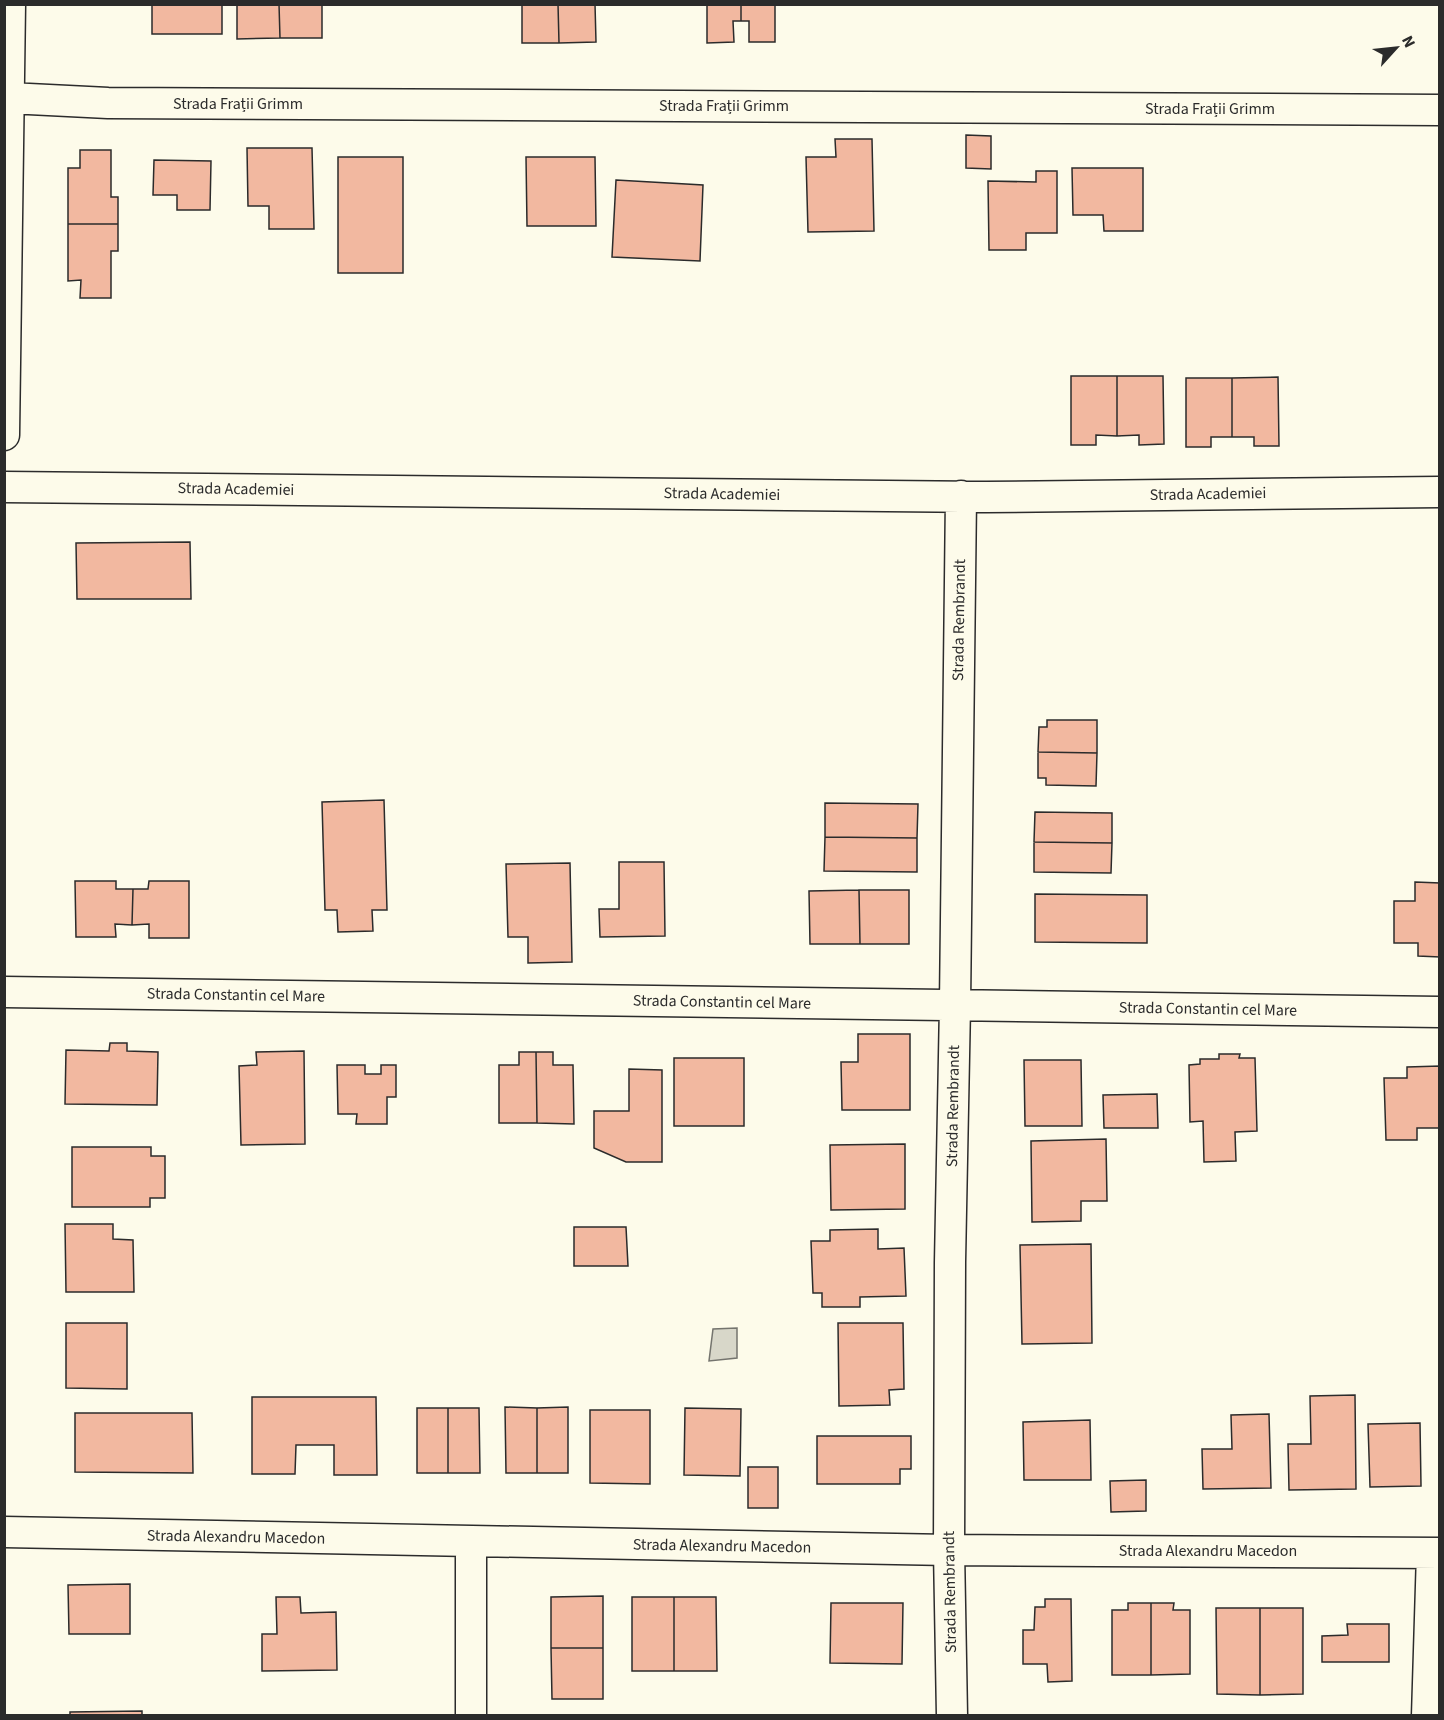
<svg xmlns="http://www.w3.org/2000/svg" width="1444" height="1720" viewBox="0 0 1444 1720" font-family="'Source Sans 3',sans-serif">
<rect width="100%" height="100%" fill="#fdfbea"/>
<!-- water -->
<path fill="#d8d7c9" stroke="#74746e" stroke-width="1.5" d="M 737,1328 L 737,1358 L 709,1361 L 713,1329 Z"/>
<!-- building -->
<path fill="#f2b8a0" stroke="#2b2b2b" stroke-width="1.5" d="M 152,4 L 222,4 L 222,34 L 152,34 Z
M 237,4 L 279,4 L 280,38 L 237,39 Z
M 279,4 L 322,4 L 322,38 L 280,38 Z
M 522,4 L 558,4 L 559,43 L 522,43 Z
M 558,4 L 595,4 L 596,42 L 559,43 Z
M 707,4 L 741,4 L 741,21 L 733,21 L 734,42 L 707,43 Z
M 741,4 L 775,4 L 775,42 L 749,42 L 749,21 L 741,21 Z
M 966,135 L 991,136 L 991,169 L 966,168 Z
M 835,139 L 872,139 L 874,231 L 808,232 L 806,157 L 836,157 Z
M 247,148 L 312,148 L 314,229 L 269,229 L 269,206 L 248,206 Z
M 80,150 L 111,150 L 111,197 L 118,197 L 118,224 L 68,224 L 68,168 L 80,168 Z
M 338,157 L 403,157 L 403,273 L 338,273 Z
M 526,157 L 595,157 L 596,226 L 527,226 Z
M 154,160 L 211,161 L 210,210 L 177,210 L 177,195 L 153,195 Z
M 1072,168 L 1143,168 L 1143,231 L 1104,231 L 1103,215 L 1073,215 Z
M 1036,171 L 1057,171 L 1057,233 L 1026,233 L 1026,250 L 989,250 L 988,181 L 1036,182 Z
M 616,180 L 703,185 L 700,261 L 612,257 Z
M 68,224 L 118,224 L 118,251 L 111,251 L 111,298 L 80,298 L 81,280 L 68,281 Z
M 1071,376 L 1117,376 L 1117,436 L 1096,435 L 1096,445 L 1071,445 Z
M 1117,376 L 1163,376 L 1164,444 L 1139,445 L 1139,435 L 1117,436 Z
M 1278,377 L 1279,446 L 1254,446 L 1254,437 L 1232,437 L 1232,378 Z
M 1186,378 L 1232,378 L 1232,437 L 1211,437 L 1211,447 L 1186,447 Z
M 190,542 L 191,599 L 77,599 L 76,543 Z
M 1047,720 L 1097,720 L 1097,753 L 1038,752 L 1039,727 L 1047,727 Z
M 1038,752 L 1097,753 L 1096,786 L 1046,785 L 1046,778 L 1038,778 Z
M 384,800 L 387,910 L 372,910 L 373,931 L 338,932 L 337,910 L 325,910 L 322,802 Z
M 825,803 L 918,804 L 917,838 L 825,837 Z
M 1035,812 L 1112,813 L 1112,843 L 1034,842 Z
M 825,837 L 917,838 L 917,872 L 824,871 Z
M 1034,842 L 1112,843 L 1111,873 L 1034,872 Z
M 619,862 L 664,862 L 665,936 L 600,937 L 599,909 L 619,909 Z
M 570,863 L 572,962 L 528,963 L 528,937 L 508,937 L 506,864 Z
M 75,881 L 116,881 L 116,889 L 133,889 L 132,925 L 115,924 L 116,937 L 76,937 Z
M 149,881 L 189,881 L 189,938 L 149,938 L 149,924 L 132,925 L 133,889 L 148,889 Z
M 1415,882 L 1440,883 L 1440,957 L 1418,956 L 1418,943 L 1394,943 L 1394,901 L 1415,901 Z
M 859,890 L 909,890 L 909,944 L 860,944 Z
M 859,890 L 860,944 L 810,944 L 809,891 Z
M 1035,894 L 1147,895 L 1147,943 L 1035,942 Z
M 858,1034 L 910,1034 L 910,1110 L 842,1110 L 841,1062 L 858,1062 Z
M 110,1043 L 127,1043 L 127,1051 L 158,1052 L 157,1105 L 65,1104 L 66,1050 L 109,1051 Z
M 304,1051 L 305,1144 L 241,1145 L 239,1066 L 257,1065 L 256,1052 Z
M 519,1052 L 536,1052 L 537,1123 L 499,1123 L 499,1065 L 519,1065 Z
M 536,1052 L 553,1052 L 553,1065 L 573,1065 L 574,1124 L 537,1123 Z
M 1219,1054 L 1240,1054 L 1239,1058 L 1255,1058 L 1257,1131 L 1235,1132 L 1236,1161 L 1204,1162 L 1203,1121 L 1190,1122 L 1189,1065 L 1200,1064 L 1200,1059 L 1219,1059 Z
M 674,1058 L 744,1058 L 744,1126 L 674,1126 Z
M 1024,1060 L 1081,1060 L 1082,1126 L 1025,1126 Z
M 337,1065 L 365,1065 L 365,1074 L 381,1074 L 381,1065 L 396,1065 L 396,1097 L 387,1097 L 387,1124 L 356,1124 L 357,1114 L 338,1114 Z
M 1440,1066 L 1440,1128 L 1417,1128 L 1417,1140 L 1386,1140 L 1384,1078 L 1407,1078 L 1407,1067 Z
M 629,1069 L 662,1070 L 662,1162 L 626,1162 L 594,1148 L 594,1111 L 629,1111 Z
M 1157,1094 L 1158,1128 L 1104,1128 L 1103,1095 Z
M 1106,1139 L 1107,1201 L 1081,1201 L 1081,1221 L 1032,1222 L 1031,1141 Z
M 905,1144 L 905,1209 L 831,1210 L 830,1145 Z
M 72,1147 L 151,1147 L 151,1156 L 165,1156 L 165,1198 L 150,1198 L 150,1207 L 72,1207 Z
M 65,1224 L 113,1224 L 113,1239 L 133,1240 L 134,1292 L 66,1292 Z
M 574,1227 L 626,1227 L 628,1266 L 574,1266 Z
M 878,1229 L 878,1249 L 904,1248 L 906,1296 L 860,1297 L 860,1307 L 822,1307 L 822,1293 L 813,1293 L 811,1241 L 830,1241 L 830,1230 Z
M 1091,1244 L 1092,1343 L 1022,1344 L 1020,1245 Z
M 66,1323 L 127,1323 L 127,1389 L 66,1388 Z
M 838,1323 L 903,1323 L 904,1389 L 889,1390 L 890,1405 L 839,1406 Z
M 1355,1395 L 1356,1489 L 1289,1490 L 1288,1444 L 1311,1444 L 1310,1396 Z
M 252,1397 L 376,1397 L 377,1475 L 334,1475 L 334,1445 L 296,1445 L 295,1474 L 252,1474 Z
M 505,1407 L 537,1408 L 537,1473 L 506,1473 Z
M 568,1407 L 568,1473 L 537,1473 L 537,1408 Z
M 417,1408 L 448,1408 L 448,1473 L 417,1473 Z
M 448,1408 L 479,1408 L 480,1473 L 448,1473 Z
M 685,1408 L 741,1409 L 740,1476 L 684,1475 Z
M 590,1410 L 650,1410 L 650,1484 L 590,1483 Z
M 75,1413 L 192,1413 L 193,1473 L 75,1472 Z
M 1269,1414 L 1271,1488 L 1203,1489 L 1202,1449 L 1232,1449 L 1231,1415 Z
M 1090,1420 L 1091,1480 L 1024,1480 L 1023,1422 Z
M 1420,1423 L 1421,1486 L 1370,1487 L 1368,1424 Z
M 817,1436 L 911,1436 L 911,1469 L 900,1469 L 900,1484 L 817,1484 Z
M 748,1467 L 778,1467 L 778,1508 L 748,1508 Z
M 1146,1480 L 1146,1511 L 1111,1512 L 1110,1481 Z
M 130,1584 L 130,1634 L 69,1634 L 68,1585 Z
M 603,1596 L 603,1648 L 551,1648 L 551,1597 Z
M 276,1597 L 300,1597 L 301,1613 L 336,1612 L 337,1670 L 262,1671 L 262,1634 L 277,1634 Z
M 632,1597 L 674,1597 L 674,1671 L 632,1671 Z
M 674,1597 L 716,1597 L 717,1671 L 674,1671 Z
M 1045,1599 L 1071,1599 L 1072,1681 L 1048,1682 L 1047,1664 L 1023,1664 L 1023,1630 L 1034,1630 L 1035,1607 L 1045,1607 Z
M 831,1603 L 903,1603 L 902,1664 L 830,1663 Z
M 1128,1603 L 1151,1603 L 1151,1675 L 1112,1675 L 1112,1610 L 1128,1610 Z
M 1151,1603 L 1174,1603 L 1173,1610 L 1190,1610 L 1190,1674 L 1151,1675 Z
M 1216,1608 L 1260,1608 L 1260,1695 L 1217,1694 Z
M 1260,1608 L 1303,1608 L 1303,1694 L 1260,1695 Z
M 1347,1624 L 1389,1624 L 1389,1662 L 1322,1662 L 1322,1636 L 1348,1635 Z
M 551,1648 L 603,1648 L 603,1699 L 552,1699 Z
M 142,1711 L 142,1716 L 70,1716 L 70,1712 Z"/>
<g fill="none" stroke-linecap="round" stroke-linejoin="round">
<defs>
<path id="minor" d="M 9,98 L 108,103 L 1440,110
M 4,435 L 10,4
M 4,487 L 986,497 L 1440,492
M 4,992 L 1440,1012
M 4,1532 L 949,1550 L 1440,1553
M 471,1716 L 471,1541
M 952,1716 L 949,1550 L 950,1262 L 955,1005 L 961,496
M 1427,1716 L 1432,1553"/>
</defs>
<!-- minor casing -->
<use href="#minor" stroke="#2b2b2b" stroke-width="33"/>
<!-- minor -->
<use href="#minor" stroke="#fdfbea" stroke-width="30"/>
</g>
<g text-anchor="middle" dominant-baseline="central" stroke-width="4.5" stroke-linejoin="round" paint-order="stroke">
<!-- street labels -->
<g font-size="16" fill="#2b2b2b" stroke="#fdfbea">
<text x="238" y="104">Strada Frații Grimm</text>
<text x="724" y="106">Strada Frații Grimm</text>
<text x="1210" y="109">Strada Frații Grimm</text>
<text transform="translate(236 489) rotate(1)">Strada Academiei</text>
<text transform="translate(722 494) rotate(1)">Strada Academiei</text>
<text transform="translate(1208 494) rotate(-1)">Strada Academiei</text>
<text transform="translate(959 620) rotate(-89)">Strada Rembrandt</text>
<text transform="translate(236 995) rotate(1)">Strada Constantin cel Mare</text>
<text transform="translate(722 1002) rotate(1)">Strada Constantin cel Mare</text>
<text transform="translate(1208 1009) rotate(1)">Strada Constantin cel Mare</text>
<text transform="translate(953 1106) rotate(-89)">Strada Rembrandt</text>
<text transform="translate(236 1537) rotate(1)">Strada Alexandru Macedon</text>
<text transform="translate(722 1546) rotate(1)">Strada Alexandru Macedon</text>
<text x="1208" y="1551">Strada Alexandru Macedon</text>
<text transform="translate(950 1592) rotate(-91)">Strada Rembrandt</text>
</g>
</g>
<!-- border -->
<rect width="1444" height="1720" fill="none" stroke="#2b2b2b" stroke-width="12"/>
<!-- north arrow -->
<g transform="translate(1396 48) rotate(63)" stroke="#fdfbea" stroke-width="4.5" paint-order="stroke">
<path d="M0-4.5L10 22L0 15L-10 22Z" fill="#2b2b2b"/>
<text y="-9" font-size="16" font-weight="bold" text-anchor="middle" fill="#2b2b2b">N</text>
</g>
</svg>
